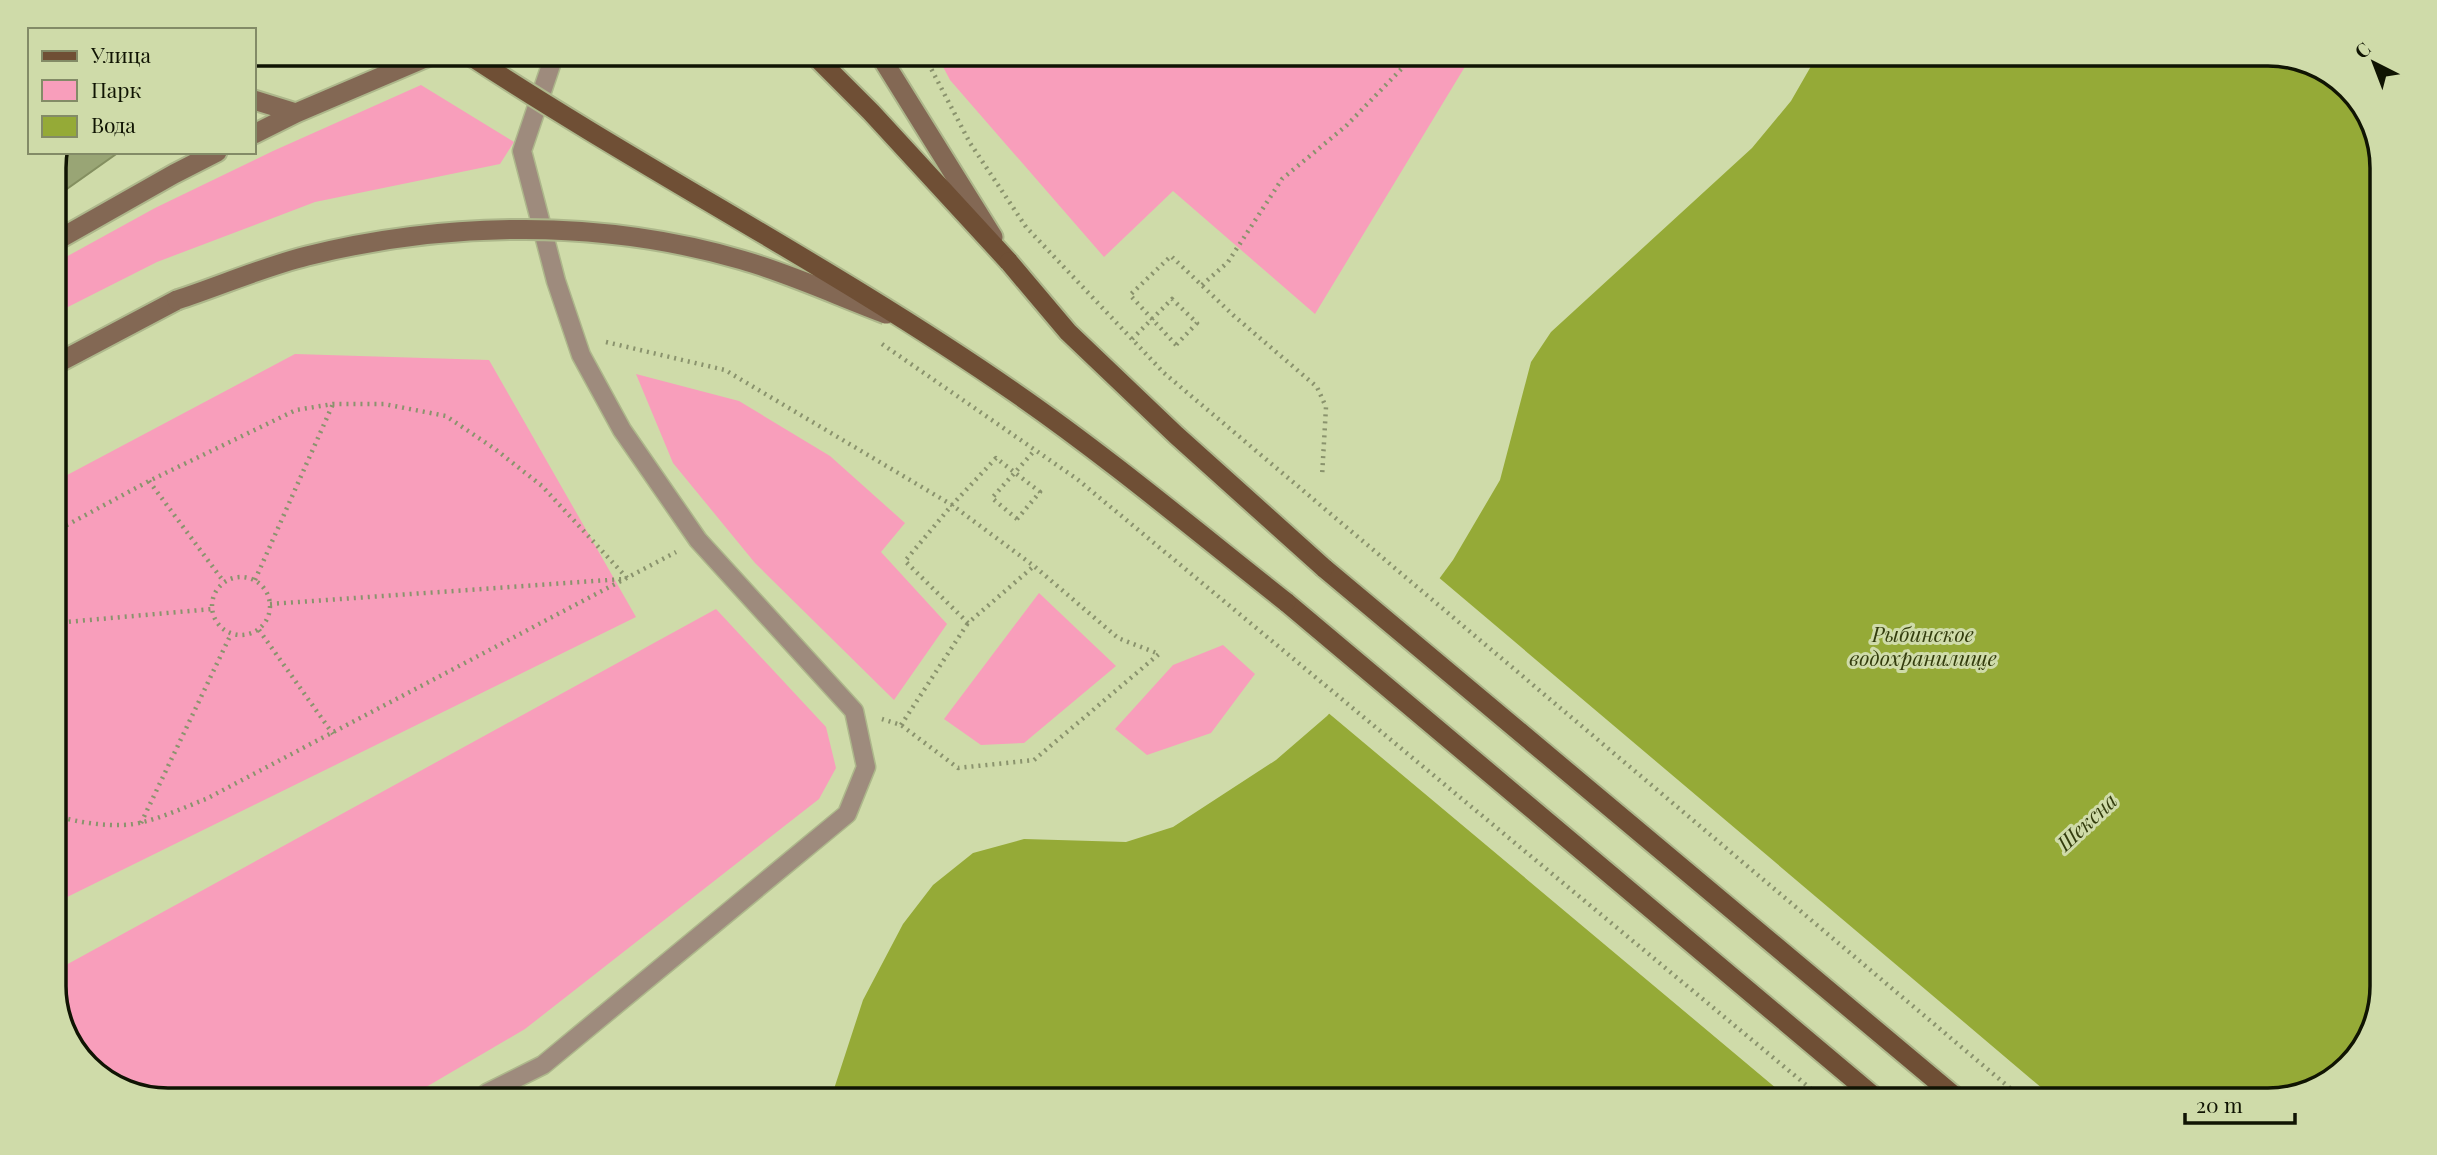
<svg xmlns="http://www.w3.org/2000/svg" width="2437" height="1155" viewBox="0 0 2437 1155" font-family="'Playfair Display',serif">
<rect width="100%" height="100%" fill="#cfdba9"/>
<!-- green -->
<path fill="#f89ebb" d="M 938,57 L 1469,60 L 1315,314 L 1173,191 L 1104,257 L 950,80 Z
M 421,85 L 514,142 L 500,164 L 315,202 L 157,262 L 54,314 L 55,263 L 155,208 L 273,151 Z
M 295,354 L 489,360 L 636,617 L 55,903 L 54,482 Z
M 636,374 L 739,401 L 830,456 L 905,523 L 881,552 L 947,624 L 894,700 L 755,563 L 673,463 Z
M 1039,593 L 1116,666 L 1024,743 L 981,745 L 944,719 Z
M 716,609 L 826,727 L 836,768 L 819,799 L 525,1029 L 416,1093 L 125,1092 L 78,1056 L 55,994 L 55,971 Z
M 1223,645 L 1255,674 L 1211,733 L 1147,755 L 1115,729 L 1173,665 Z"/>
<!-- water -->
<path fill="#95aa37" d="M 1814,61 L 2312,63 L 2363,105 L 2383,162 L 2374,1030 L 2332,1081 L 2269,1101 L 832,1095 L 863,1000 L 903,924 L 933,885 L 973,853 L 1024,839 L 1126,842 L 1173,827 L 1276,760 L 1327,716 L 1381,658 L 1453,560 L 1500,480 L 1531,362 L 1551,332 L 1752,148 L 1791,101 Z"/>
<!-- pier -->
<path fill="#cfdba9" d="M 1437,576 L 2056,1100 L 1789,1099 L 1326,711 L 1378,655 Z"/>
<!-- building -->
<path fill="#99a575" stroke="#848f60" stroke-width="2" d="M 59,152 L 119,152 L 54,198 L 54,162 Z"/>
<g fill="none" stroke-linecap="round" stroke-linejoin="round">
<defs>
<path id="service" d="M 487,1093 L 543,1065 L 847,814 L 866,767 L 854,711 L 698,540 L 622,430 L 581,355 L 556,281 L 522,151 L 554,56"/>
<path id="secondary" d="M 881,57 L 993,237
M 254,100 L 296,113
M 254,134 L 296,113 L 432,55
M 54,242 L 174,174 L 217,152
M 54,365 L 177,300"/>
<path id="primary" d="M 816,57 L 871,112 L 1009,262
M 1324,568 L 1958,1099
M 1286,602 L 1877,1099"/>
</defs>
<!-- service casing -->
<use href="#service" stroke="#adb78b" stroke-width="21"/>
<!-- secondary casing -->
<use href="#secondary" stroke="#adb78b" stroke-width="23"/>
<!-- primary casing -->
<use href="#primary" stroke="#adb78b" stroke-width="23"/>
<!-- path -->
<path stroke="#8a936d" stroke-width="4.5" stroke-dasharray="2 5" stroke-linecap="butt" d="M 1202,285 L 1228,262 L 1282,179 L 1346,126 L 1411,59
M 606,342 L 725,370 L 952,505 L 1034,566 L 1118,638 L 1159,654 L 1034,760 L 958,768 L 901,725 L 882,719
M 1176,345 L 1130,295 L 1171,256 L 1233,315 L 1317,387 L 1326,407 L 1322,477
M 149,481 L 224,582
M 1017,519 L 1040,492 L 996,458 L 952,505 L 905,561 L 968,623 L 1034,566
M 54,532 L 149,481 L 296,410 L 333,404 L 384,404 L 446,416 L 495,449 L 542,486 L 628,579
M212 606a29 29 0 1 1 58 0a29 29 0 1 1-58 0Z
M 255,580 L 333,404
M 270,604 L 623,579
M 55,623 L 212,609
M 259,630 L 333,734
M 901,725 L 968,623
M 55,815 C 76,823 120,829 143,822 C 164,817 185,807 206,799 L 676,552
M 141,823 L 231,634"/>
<!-- service -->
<use href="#service" stroke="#9e8b7d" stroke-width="18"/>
<!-- secondary -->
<use href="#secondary" stroke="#836854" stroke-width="19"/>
<!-- primary -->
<use href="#primary" stroke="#6f4f35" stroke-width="19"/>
<defs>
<path id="secondary-bridge" d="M 177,300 C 220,286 263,267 307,256 C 448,221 602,219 742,260 C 791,274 838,296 886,314"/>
<path id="primary-bridge" d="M 469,55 C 647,172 838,270 1014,392 C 1108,457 1196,531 1286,602
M 1009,262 L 1068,332 L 1176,435 L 1324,568"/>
</defs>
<!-- secondary-bridge casing -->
<use href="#secondary-bridge" stroke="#adb78b" stroke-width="23" stroke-linecap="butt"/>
<!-- primary-bridge casing -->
<use href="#primary-bridge" stroke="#adb78b" stroke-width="23" stroke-linecap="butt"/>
<!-- path-bridge -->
<path stroke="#8a936d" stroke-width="4.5" stroke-dasharray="2 5" stroke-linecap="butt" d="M 925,57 L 970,143 L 1026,227 L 1164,373 L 2024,1100
M 1132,339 L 1172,299 L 1197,323 L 1176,345
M 882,344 L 1077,479 L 1823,1099
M 1017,519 L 992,498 L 1035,450"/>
<!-- secondary-bridge -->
<use href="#secondary-bridge" stroke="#836854" stroke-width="19"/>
<!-- primary-bridge -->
<use href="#primary-bridge" stroke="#6f4f35" stroke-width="19"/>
</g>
<g text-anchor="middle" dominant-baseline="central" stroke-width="6" stroke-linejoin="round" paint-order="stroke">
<!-- water labels -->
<g font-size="21" font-style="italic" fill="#333c0d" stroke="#cfdba9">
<text x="1923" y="633">Рыбинское<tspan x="1923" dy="24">водохранилище</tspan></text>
<text transform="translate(2086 821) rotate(-43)">Шексна</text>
</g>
</g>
<!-- crop -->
<path d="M0 0H2437V1155H0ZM168 66H2268A102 102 0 0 1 2370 168V986A102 102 0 0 1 2268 1088H168A102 102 0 0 1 66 986V168A102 102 0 0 1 168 66Z" fill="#cfdba9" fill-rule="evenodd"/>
<path fill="none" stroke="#101403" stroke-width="3.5" d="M168 66H2268A102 102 0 0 1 2370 168V986A102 102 0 0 1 2268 1088H168A102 102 0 0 1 66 986V168A102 102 0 0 1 168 66Z"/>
<!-- legend -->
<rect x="28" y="28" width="228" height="126" fill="#cfdba9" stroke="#838b67" stroke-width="2"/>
<rect x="42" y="51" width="35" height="10" fill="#6f4f35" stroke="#838b67" stroke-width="2"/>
<text x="91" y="63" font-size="21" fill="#101403">Улица</text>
<rect x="42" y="80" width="35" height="21" fill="#f89ebb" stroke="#838b67" stroke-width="2"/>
<text x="91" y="98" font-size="21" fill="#101403">Парк</text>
<rect x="42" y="116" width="35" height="21" fill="#95aa37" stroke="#838b67" stroke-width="2"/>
<text x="91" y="133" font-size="21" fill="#101403">Вода</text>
<!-- north arrow -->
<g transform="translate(2374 63) rotate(318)" stroke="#cfdba9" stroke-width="5" paint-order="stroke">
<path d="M0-5L12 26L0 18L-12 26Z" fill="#101403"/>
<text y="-10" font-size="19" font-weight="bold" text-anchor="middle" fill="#101403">С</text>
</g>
<!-- scale -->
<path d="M2185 1113v10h110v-10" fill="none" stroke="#101403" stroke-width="3.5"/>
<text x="2196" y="1113" font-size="21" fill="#101403" stroke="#cfdba9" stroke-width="5" paint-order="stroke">20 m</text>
</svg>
